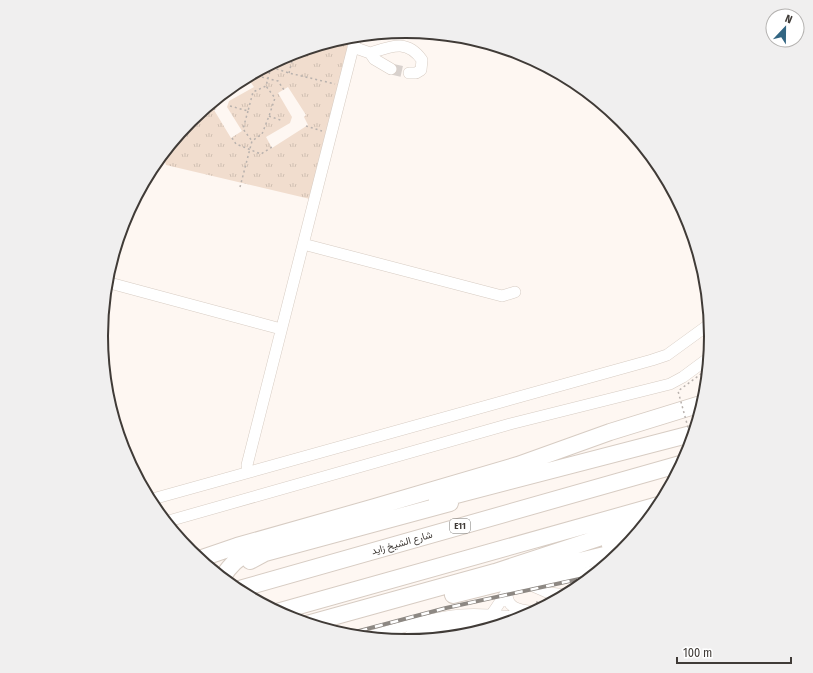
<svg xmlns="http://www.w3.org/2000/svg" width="813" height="673" viewBox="0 0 813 673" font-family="'Fira Sans Condensed',Vazirmatn,sans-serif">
<defs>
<pattern id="grass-tufts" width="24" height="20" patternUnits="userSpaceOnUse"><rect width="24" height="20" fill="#f1ddce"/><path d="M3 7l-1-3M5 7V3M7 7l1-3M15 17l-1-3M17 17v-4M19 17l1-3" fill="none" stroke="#d0bfb2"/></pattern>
</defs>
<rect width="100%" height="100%" fill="#fef7f2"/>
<!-- grass -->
<path fill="url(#grass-tufts)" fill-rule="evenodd" d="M 354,36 L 310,199 L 166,165 L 163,156 L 163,153 L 191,120 L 213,102 L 217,108 L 214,110 L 231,138 L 242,131 L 227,107 L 229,101 L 254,87 L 247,77 L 290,54 L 347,37 ZM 288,87 L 306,115 L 304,117 L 308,125 L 272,148 L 266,137 L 290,123 L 292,117 L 278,93 Z"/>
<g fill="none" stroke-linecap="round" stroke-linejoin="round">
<!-- minor-tunnel -->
<path stroke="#d8d1cd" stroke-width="11" stroke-dasharray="11 5.5" stroke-linecap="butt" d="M 391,69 L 409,73"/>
<defs>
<path id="minor" d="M 353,47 L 370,53 L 374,59 L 391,69
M 370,53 C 392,46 407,39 422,60 L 421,70 L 416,73 L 409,73
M 303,244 L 502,296 L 515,292
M 106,282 L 281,329
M 248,472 L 247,465 L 356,36
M 149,500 L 652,360 L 667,355 L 711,323
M 165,522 L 510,424 L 670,384 L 683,377 L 710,357
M 526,583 L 549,593 L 567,595
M 507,592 C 506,610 522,610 536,612
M 471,630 L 489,629
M 365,638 C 397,629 428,618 461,615 C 482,613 504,616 525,618
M 407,638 C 427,625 453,626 477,624 C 496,620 499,593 517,585 L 602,570
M 440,639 L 444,632"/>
<path id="highway" d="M 437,500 L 695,433
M 610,545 L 634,538
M 199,559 L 237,546 L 375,507 L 518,465 L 610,432 L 704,403
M 250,561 L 265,553 L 450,503
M 222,578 C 231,563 243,553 260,547
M 236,590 L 684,463
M 453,595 L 513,580 L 559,566 L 625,550
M 277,612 L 662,504
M 307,624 L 495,572 L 626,529 L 650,519"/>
</defs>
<!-- minor casing -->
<use href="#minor" stroke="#d7ccc3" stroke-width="12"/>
<!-- highway casing -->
<use href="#highway" stroke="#d7ccc3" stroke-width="18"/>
<!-- path -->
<path stroke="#b8b1ad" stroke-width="1.5" stroke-dasharray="2 3" stroke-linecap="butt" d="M 267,66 L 289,73 L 335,84
M 289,73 L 294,53
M 248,78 L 253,75 L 278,81 L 284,90
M 211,104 L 215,110
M 230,106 L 248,111 L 253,92 L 266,86 L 271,67
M 248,111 L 243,129 L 252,141
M 269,116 L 283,121
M 306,126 L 322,131
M 232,138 L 236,144 L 261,154 L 272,147
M 163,156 L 163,153
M 240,187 L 252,141 L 262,134 L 269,116 L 275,98 L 266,86
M 536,602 L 552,604"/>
<!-- minor -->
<use href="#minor" stroke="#fff" stroke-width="11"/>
<!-- highway -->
<use href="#highway" stroke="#fff" stroke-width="16"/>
<defs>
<path id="rail" d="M 344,635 L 446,608 L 593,576"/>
</defs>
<!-- rail casing -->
<use href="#rail" stroke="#8d8883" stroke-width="4"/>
<!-- rail -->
<use href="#rail" stroke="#fff" stroke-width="2.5" stroke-dasharray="8" stroke-linecap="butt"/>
<!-- path-bridge -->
<path stroke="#b8b1ad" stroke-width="1.5" stroke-dasharray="2 3" stroke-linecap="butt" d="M 692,442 L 678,391 L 709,368"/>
</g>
<g text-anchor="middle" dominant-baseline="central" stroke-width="3" stroke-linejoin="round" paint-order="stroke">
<!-- shield labels -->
<rect fill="#fff" stroke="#797673" stroke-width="1" x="450" y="519" width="20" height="14" rx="3"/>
<g font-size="9" font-weight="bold" fill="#403b37">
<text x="460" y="526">E11</text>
</g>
<!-- street labels -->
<g font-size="10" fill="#403b37" stroke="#fff">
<text transform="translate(402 543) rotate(-16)">شارع الشيخ زايد</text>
</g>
</g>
<!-- crop -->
<path d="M0 0H813V673H0ZM108 336a298 298 0 1 1 596 0a298 298 0 1 1-596 0Z" fill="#f0efef" fill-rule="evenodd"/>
<path fill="none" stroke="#403b37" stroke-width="2" d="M108 336a298 298 0 1 1 596 0a298 298 0 1 1-596 0Z"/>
<!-- north arrow -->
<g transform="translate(785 28) rotate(22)"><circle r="19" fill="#ffffff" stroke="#b3b1af"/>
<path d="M0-3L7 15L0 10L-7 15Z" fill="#326582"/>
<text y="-6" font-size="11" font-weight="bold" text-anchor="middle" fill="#403b37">N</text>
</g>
<!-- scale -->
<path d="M677 657v6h114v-6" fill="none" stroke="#403b37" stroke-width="2"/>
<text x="683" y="657" font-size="12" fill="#403b37" stroke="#ffffff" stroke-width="3" paint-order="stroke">100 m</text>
</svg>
